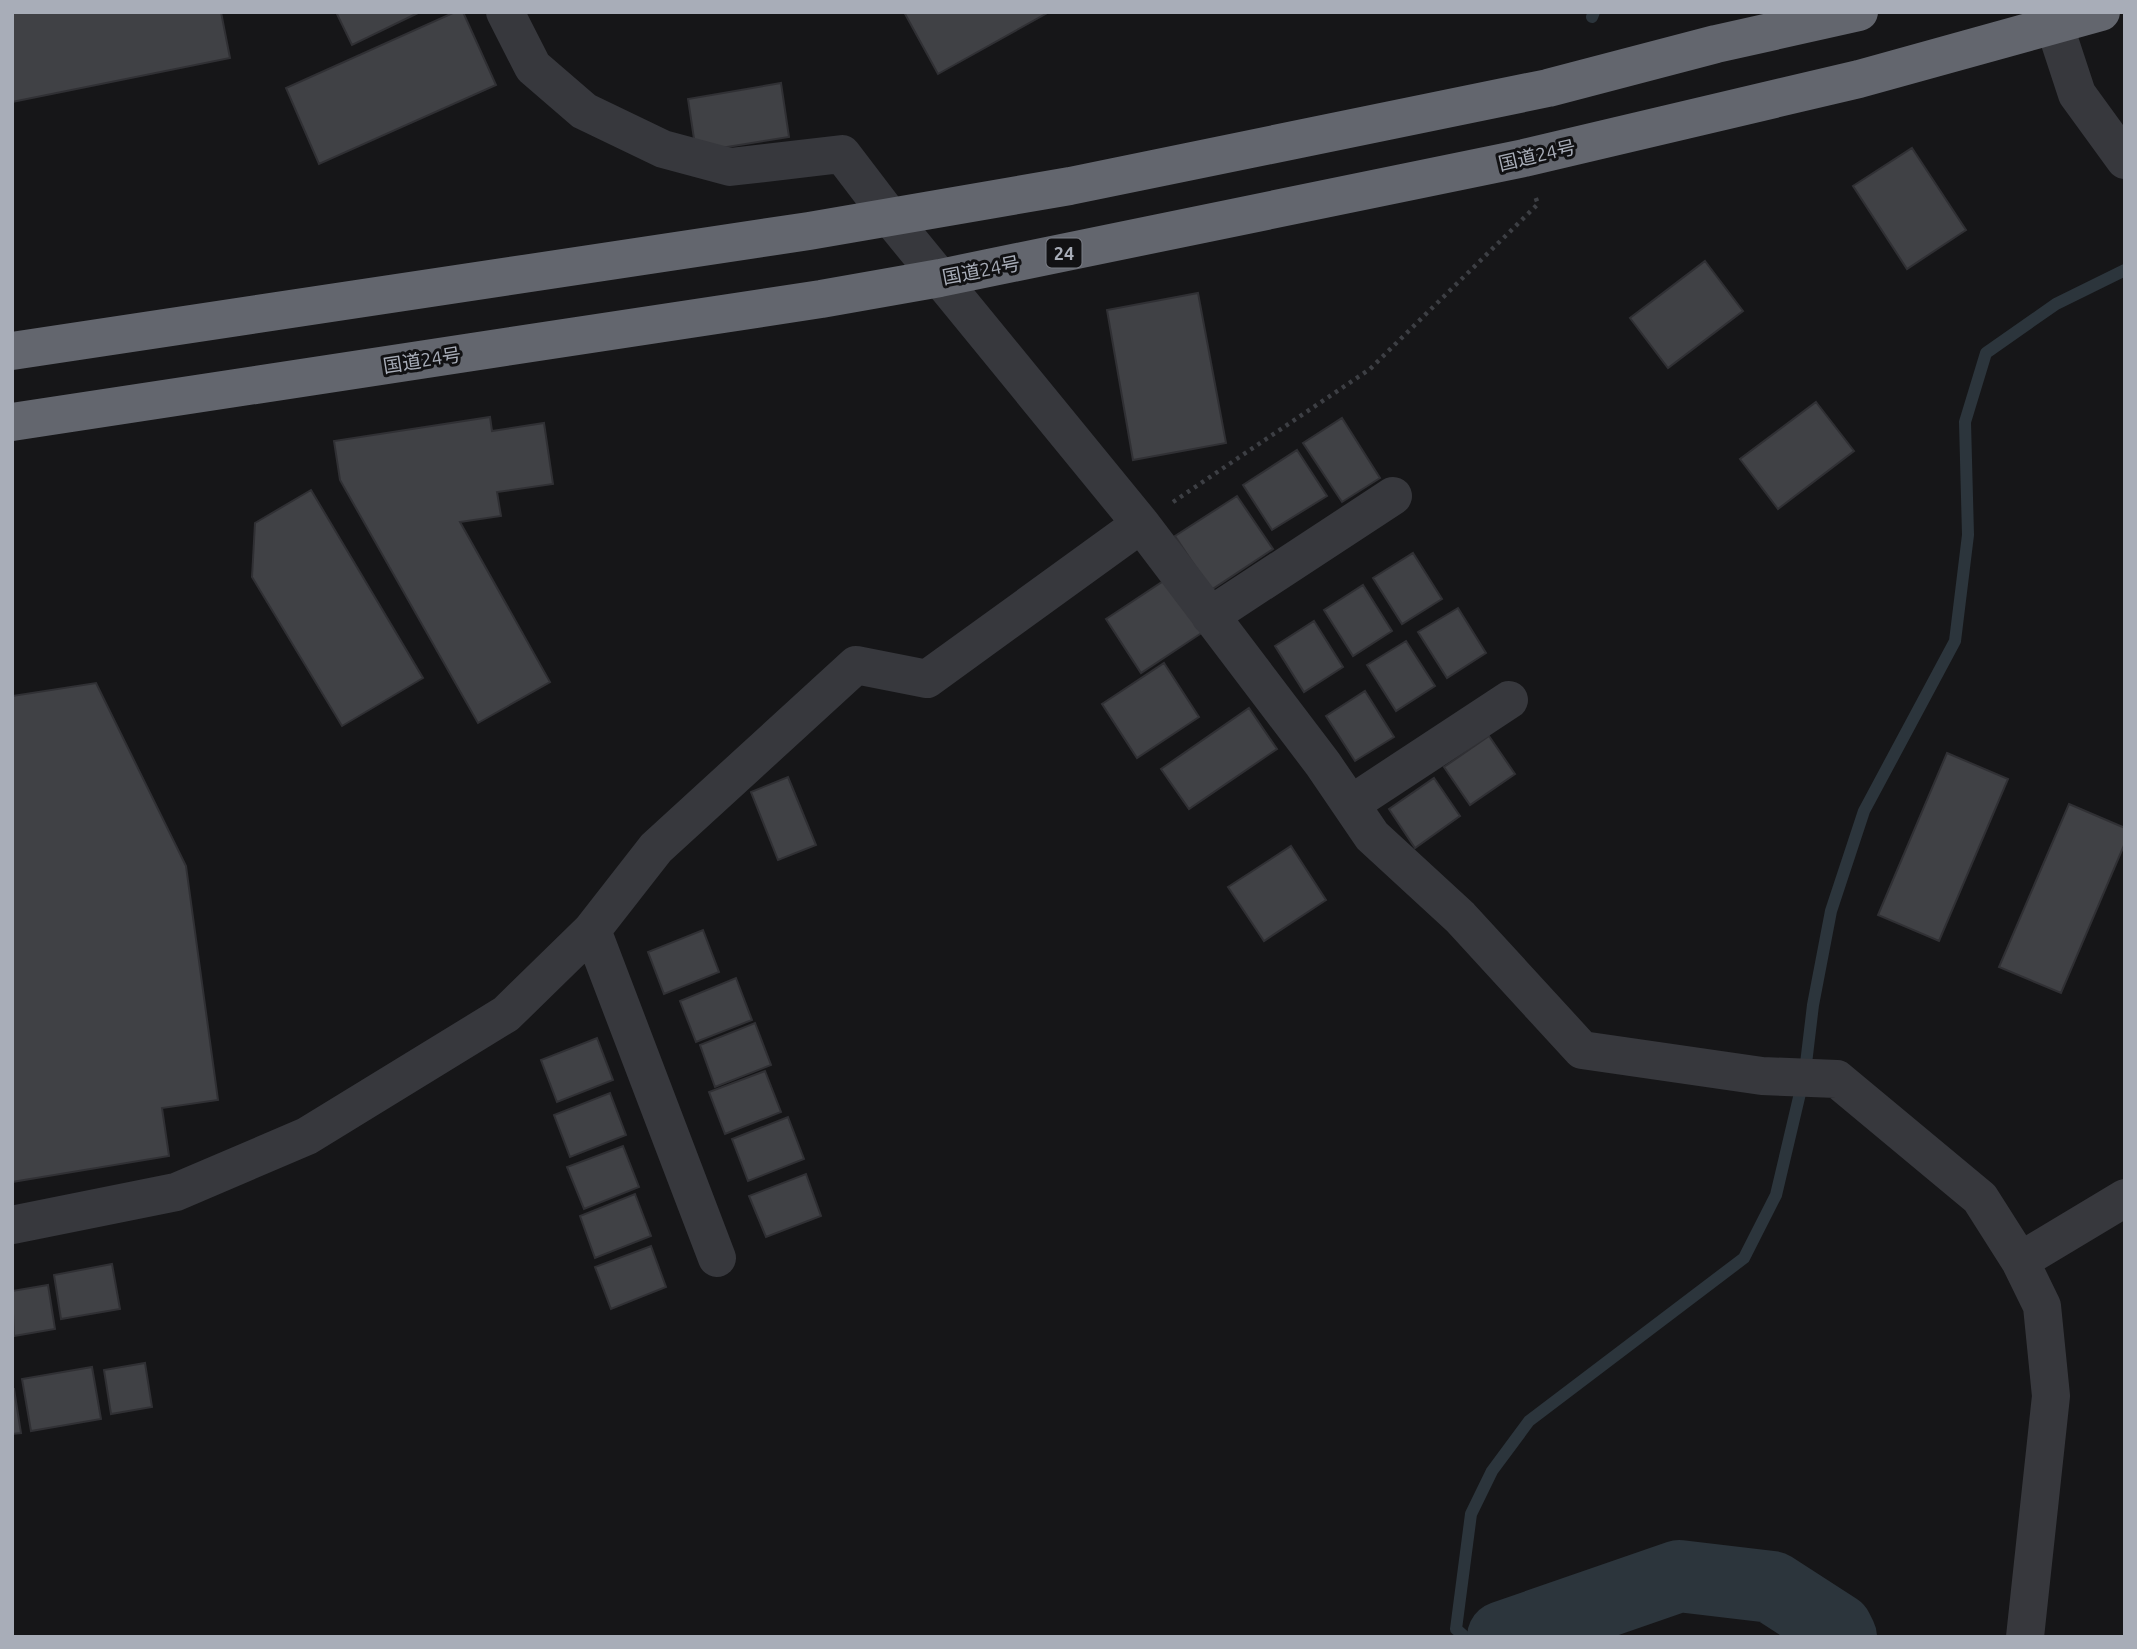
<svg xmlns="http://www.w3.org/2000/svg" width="2137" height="1649" viewBox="0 0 2137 1649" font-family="Ubuntu,'Noto Sans JP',sans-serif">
<rect width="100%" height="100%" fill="#161618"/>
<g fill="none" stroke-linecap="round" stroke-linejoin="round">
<!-- stream -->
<path stroke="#2c353c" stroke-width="12" d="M 1592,17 L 1594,12
M 1465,1637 L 1456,1629 L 1471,1514 L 1492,1471 L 1529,1421 L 1744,1258 L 1776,1195 L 1805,1072 L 1813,1005 L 1831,911 L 1864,811 L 1955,641 L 1968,535 L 1965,422 L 1986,353 L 2056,304 L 2125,270"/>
<!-- river -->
<path stroke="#2c353c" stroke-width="72" d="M 1503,1637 L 1679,1576 L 1772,1587 L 1837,1629 L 1841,1637"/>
</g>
<!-- building -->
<path fill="#404145" stroke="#303034" stroke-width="2" d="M 12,12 L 221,12 L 230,58 L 12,102 Z
M 336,12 L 420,12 L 352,45 Z
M 455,12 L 463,12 L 496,85 L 319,164 L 286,88 Z
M 904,12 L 1049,12 L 938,74 Z
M 781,83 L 789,137 L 696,152 L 688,99 Z
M 1912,148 L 1966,230 L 1907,269 L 1853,186 Z
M 1705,261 L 1743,311 L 1668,368 L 1630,318 Z
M 1198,293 L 1226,443 L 1133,460 L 1107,310 Z
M 1816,402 L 1854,451 L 1778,509 L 1740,459 Z
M 490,417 L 492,431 L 544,423 L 553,484 L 497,492 L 501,516 L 460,522 L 550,682 L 478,723 L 340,480 L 334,441 Z
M 1342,418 L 1380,478 L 1342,502 L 1303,443 Z
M 1297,450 L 1327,496 L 1272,530 L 1243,485 Z
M 311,490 L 423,678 L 342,726 L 252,577 L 255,523 Z
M 1237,496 L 1273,549 L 1211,590 L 1175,536 Z
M 1413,553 L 1442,599 L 1402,624 L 1373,578 Z
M 1168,578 L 1203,632 L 1141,673 L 1106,619 Z
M 1363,585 L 1392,631 L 1353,656 L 1324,610 Z
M 1458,608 L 1486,653 L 1447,678 L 1418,632 Z
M 1314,621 L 1343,667 L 1304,692 L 1275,646 Z
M 1406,641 L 1435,686 L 1396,711 L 1367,665 Z
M 1164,663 L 1199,717 L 1137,758 L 1102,704 Z
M 96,683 L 186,866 L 218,1100 L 162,1108 L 169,1156 L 12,1182 L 12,696 Z
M 1365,691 L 1394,737 L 1355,761 L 1326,716 Z
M 1249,708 L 1277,749 L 1189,809 L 1161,769 Z
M 1489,736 L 1515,774 L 1470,805 L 1444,767 Z
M 1947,753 L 2008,779 L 1939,941 L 1878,915 Z
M 788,777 L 816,845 L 778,860 L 751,792 Z
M 1434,778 L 1460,816 L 1415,848 L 1389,809 Z
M 2069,804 L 2125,828 L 2125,843 L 2061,993 L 1999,967 Z
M 1291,846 L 1326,900 L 1264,941 L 1228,887 Z
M 703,930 L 719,972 L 664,994 L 648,952 Z
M 736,978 L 752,1020 L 696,1042 L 680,1001 Z
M 755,1023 L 771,1065 L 715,1087 L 700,1045 Z
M 597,1038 L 613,1080 L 557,1102 L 541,1060 Z
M 765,1071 L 781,1112 L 725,1134 L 709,1092 Z
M 610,1093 L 626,1135 L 570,1157 L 554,1115 Z
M 788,1117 L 804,1159 L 748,1181 L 732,1139 Z
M 623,1146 L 639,1187 L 584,1209 L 567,1167 Z
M 806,1174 L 821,1216 L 766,1237 L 749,1196 Z
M 635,1194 L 651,1236 L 595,1258 L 580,1216 Z
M 651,1246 L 666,1287 L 611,1309 L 595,1267 Z
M 112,1264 L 120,1309 L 61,1319 L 54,1275 Z
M 48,1285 L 55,1329 L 14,1336 L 12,1291 Z
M 145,1363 L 152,1407 L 111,1414 L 104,1370 Z
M 92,1367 L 101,1419 L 31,1431 L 22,1379 Z
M 12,1389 L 14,1389 L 21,1433 L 12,1434 Z"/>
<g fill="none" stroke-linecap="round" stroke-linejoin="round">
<!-- path -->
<path stroke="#3d3f44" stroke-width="4.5" stroke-dasharray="3.5 5" stroke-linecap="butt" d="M 1173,502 L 1370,369 L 1538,204 L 1535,196"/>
<!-- minor -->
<path stroke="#37383d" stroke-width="38" d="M 505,12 L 533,67 L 584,111 L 663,149 L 730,167 L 842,154 L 890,217 L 1141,524 L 1323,764 L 1372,836 L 1460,917 L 1582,1050 L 1762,1076 L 1837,1079 L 1980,1198 L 2020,1261 L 2042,1306 L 2051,1396 L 2025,1637
M 2050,12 L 2077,94 L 2125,160
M 1210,616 L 1393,496
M 1351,804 L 1509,700
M 592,930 L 717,1258
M 12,1225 L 176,1192 L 307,1136 L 506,1014 L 592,930 L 656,848 L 856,665 L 927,679 L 1141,524
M 2020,1261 L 2125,1198"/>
<!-- highway -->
<path stroke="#63666e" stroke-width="38" d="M 12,351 L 809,231 L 1070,186 L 1548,88 L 1716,44 L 1859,12
M 12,422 L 821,299 L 940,278 L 1524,158 L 1859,79 L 2101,12"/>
</g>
<g text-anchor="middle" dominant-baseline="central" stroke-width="6" stroke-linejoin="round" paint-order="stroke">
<!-- shield labels -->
<rect fill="#111113" stroke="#7b7e86" stroke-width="2" x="1046.5" y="238.5" width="35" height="29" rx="5"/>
<g font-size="18" font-weight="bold" fill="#a8adb8">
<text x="1064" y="253">24</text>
</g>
<!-- street labels -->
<g font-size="19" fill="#a8adb8" stroke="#111113">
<text transform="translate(1537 155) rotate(-13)">国道24号</text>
<text transform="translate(981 270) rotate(-11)">国道24号</text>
<text transform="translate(422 360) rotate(-9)">国道24号</text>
</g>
</g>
<!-- border -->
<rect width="2137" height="1649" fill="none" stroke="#a8adb8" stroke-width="28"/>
</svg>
